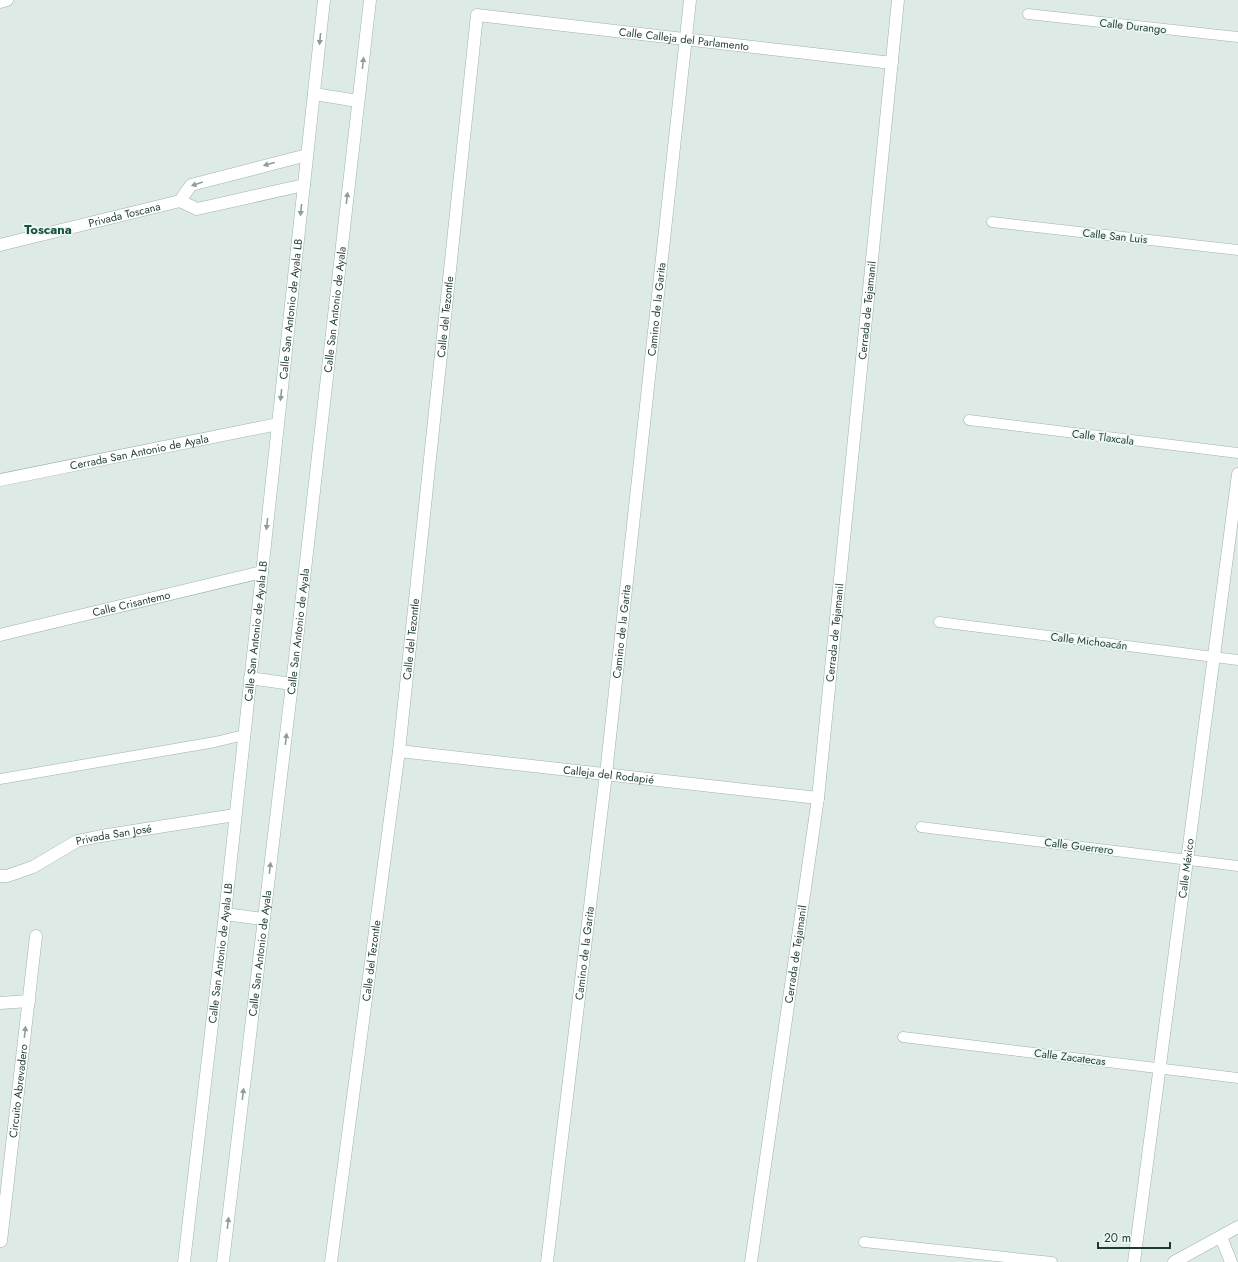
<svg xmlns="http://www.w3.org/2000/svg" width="1238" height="1262" viewBox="0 0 1238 1262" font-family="Jost,sans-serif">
<rect width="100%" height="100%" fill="#ddeae5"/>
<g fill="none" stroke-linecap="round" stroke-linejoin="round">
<defs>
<path id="lane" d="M 1028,14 L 1238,37
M 992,222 L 1238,250
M 969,420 L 1238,453
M 939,622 L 1238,660
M 0,779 L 215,742 L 244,735
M 921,827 L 1238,866
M 903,1037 L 1238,1078
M 864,1242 L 1052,1262"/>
<g id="street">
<path d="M 0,2 L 7,0"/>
<path d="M 180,201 L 191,185 L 307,155"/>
<path id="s1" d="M 0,245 L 180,201 L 197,209 L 304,185"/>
<path id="s2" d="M 0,480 L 278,424"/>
<path id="s3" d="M 0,635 L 262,572"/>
<path id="s4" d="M 399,751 L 818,798"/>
<path id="s5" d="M 0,876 L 7,876 L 33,867 L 77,841 L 101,836 L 235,815"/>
<path d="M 0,1003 L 29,1001"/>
<path d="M 1221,1237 L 1231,1262"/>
<path id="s6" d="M 1,1241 L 36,936"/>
<path id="s7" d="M 331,1262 L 399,751 L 477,15 L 892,63"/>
<path id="s8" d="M 547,1262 L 606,774 L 690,0"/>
<path id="s9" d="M 751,1262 L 818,798 L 898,0"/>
<path id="s10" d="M 1134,1262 L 1238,474"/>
</g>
<g id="secondary">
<path d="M 314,94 L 358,101"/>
<path d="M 250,678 L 292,684"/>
<path d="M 225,914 L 263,919"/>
<path id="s11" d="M 184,1262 L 225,914 L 324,0"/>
<path id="s12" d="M 223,1262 L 292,684 L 370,0"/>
<path d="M 1174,1262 L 1238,1227"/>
</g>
</defs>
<!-- lane casing -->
<use href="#lane" stroke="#a0b2ac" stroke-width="11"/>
<!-- street casing -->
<use href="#street" stroke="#a0b2ac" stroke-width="13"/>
<!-- secondary casing -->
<use href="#secondary" stroke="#9bb7ae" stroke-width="13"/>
<!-- lane -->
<use href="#lane" stroke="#fff" stroke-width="10"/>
<!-- street -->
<use href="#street" stroke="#fff" stroke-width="12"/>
<!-- secondary -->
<use href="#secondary" stroke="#fff" stroke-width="12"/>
</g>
<!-- one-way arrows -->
<defs><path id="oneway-solid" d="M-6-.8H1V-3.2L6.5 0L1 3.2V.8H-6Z"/></defs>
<g fill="#8e9d9a">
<use href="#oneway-solid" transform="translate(320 39) rotate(96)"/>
<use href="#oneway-solid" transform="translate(363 63) rotate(-84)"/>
<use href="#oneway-solid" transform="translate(269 164) rotate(165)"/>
<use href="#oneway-solid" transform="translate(197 184) rotate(161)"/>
<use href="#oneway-solid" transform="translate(347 198) rotate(-83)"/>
<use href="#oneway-solid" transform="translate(301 210) rotate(96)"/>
<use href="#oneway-solid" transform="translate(281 395) rotate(96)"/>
<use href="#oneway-solid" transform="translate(267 524) rotate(96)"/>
<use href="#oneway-solid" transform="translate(286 739) rotate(-83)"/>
<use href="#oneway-solid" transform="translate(270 868) rotate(-83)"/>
<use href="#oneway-solid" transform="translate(25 1032) rotate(-83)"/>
<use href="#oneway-solid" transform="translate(243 1094) rotate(-83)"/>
<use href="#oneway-solid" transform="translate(228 1223) rotate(-83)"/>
</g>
<g text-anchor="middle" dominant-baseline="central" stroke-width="3.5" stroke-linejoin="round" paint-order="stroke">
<!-- street labels -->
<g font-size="11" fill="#1d3b34" stroke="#edf7f2">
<text transform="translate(1133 26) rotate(6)">Calle Durango</text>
<text stroke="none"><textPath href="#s7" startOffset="1464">Calle Calleja del Parlamento</textPath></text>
<text stroke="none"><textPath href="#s1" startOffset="128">Privada Toscana</textPath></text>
<text transform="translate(1115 236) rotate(6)">Calle San Luis</text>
<text stroke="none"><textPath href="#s11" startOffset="959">Calle San Antonio de Ayala LB</textPath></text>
<text stroke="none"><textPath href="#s12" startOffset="959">Calle San Antonio de Ayala</textPath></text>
<text stroke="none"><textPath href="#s8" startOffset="959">Camino de la Garita</textPath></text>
<text stroke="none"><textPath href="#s9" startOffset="959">Cerrada de Tejamanil</textPath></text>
<text stroke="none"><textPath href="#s7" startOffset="952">Calle del Tezontle</textPath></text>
<text transform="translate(1103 437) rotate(7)">Calle Tlaxcala</text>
<text stroke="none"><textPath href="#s2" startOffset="142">Cerrada San Antonio de Ayala</textPath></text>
<text stroke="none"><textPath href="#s3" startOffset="135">Calle Crisantemo</textPath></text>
<text stroke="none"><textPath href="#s11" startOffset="635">Calle San Antonio de Ayala LB</textPath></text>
<text stroke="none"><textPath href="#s12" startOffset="635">Calle San Antonio de Ayala</textPath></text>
<text stroke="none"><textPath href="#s8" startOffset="635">Camino de la Garita</textPath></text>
<text stroke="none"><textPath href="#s9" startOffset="635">Cerrada de Tejamanil</textPath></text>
<text stroke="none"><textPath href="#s7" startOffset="628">Calle del Tezontle</textPath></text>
<text transform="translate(1089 641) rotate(7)">Calle Michoacán</text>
<text stroke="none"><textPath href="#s4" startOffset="211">Calleja del Rodapié</textPath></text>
<text stroke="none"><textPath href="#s5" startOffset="123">Privada San José</textPath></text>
<text transform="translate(1079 846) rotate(7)">Calle Guerrero</text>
<text stroke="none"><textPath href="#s10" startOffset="397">Calle México</textPath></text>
<text stroke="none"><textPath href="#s11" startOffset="311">Calle San Antonio de Ayala LB</textPath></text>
<text stroke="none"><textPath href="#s12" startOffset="311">Calle San Antonio de Ayala</textPath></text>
<text stroke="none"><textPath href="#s8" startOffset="311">Camino de la Garita</textPath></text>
<text stroke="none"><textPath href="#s9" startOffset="311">Cerrada de Tejamanil</textPath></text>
<text stroke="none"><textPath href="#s7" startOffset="304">Calle del Tezontle</textPath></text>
<text transform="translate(1070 1057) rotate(7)">Calle Zacatecas</text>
<text stroke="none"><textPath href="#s6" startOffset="151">Circuito Abrevadero</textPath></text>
</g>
<!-- quarter labels -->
<g font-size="13" font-weight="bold" fill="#184e44" stroke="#edf7f2">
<text x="48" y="229">Toscana</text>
</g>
</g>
<!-- scale -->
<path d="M1098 1242v6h72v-6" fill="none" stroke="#1d3b34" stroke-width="2"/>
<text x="1104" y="1242" font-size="12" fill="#1d3b34" stroke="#edf7f2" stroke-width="3" paint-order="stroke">20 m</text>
</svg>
